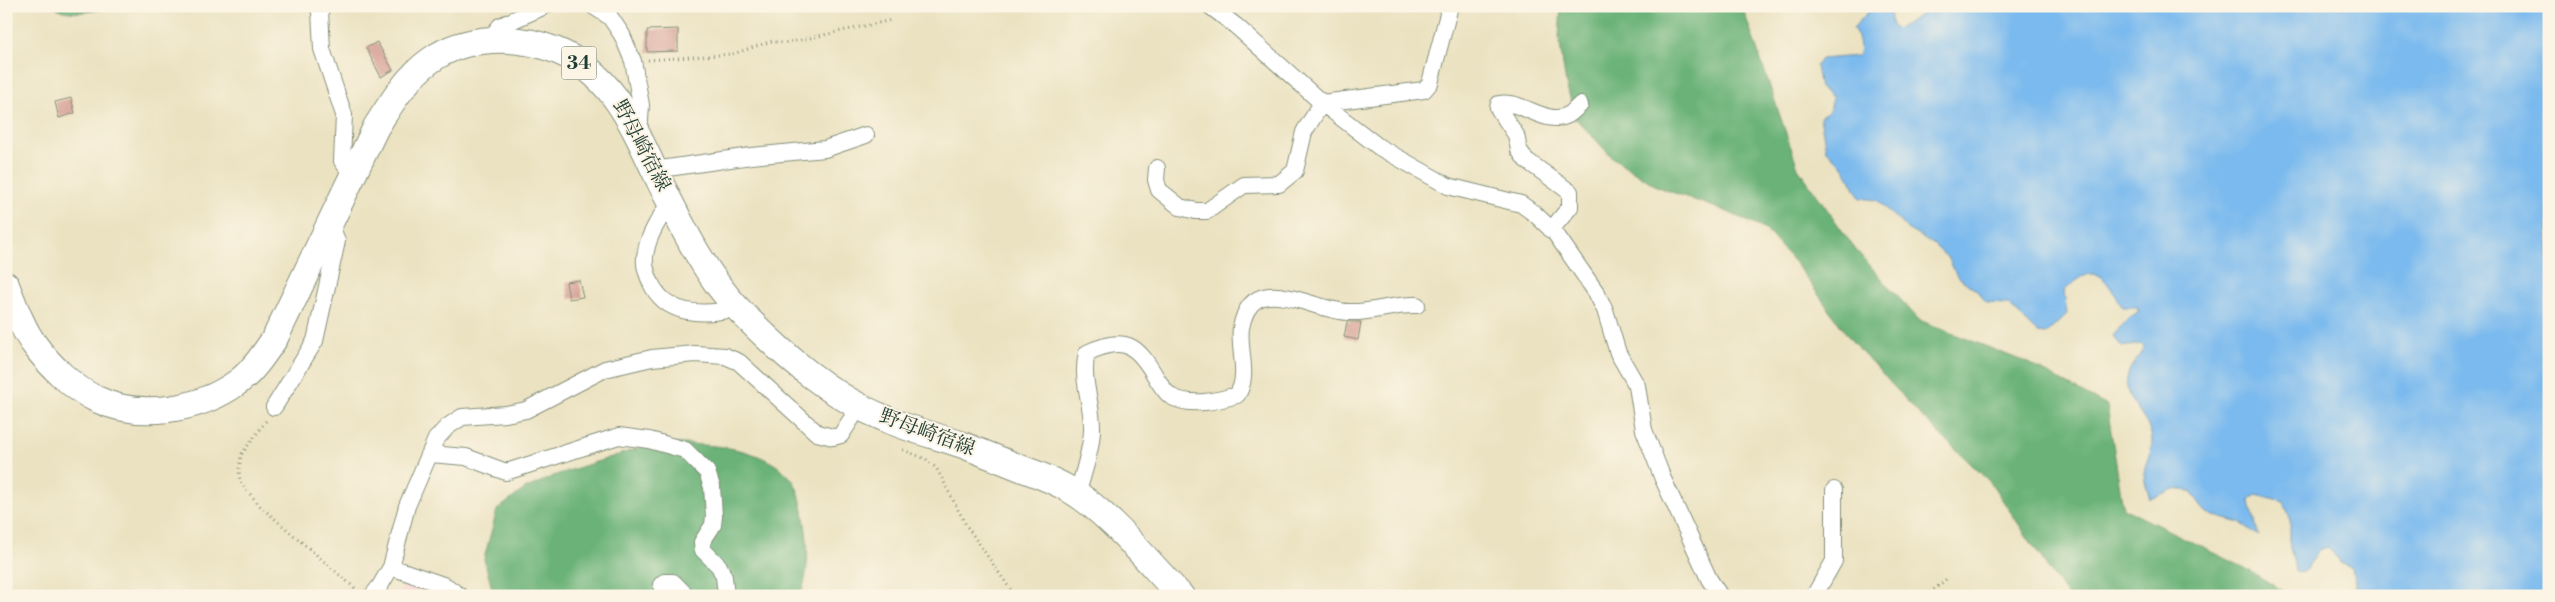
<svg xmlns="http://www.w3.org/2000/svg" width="2555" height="602" viewBox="0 0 2555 602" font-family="'Libre Bodoni','Noto Serif JP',serif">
<rect width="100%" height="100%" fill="#fcf5e5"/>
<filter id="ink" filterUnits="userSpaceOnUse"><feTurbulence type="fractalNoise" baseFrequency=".02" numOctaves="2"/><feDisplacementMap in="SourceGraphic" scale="10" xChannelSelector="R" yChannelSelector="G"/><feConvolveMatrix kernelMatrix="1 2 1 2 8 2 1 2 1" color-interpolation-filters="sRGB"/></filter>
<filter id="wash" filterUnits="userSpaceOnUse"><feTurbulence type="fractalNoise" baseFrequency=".0096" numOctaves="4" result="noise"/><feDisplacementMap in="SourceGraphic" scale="20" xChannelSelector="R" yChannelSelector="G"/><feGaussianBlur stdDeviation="1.12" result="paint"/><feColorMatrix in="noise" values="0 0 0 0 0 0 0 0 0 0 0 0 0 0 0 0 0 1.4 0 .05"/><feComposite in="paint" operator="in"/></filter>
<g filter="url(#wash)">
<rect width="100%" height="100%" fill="#ebe2c1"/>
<!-- built -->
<path fill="#f6cfd6" d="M 407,585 L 423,585 L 447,596 L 395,596 Z"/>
<!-- forest -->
<path fill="#6bb278" stroke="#457856" d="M 53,6 L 106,6 C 95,14 63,15 53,6 Z
M 1561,6 L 1742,6 L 1798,168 L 1855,249 L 1919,320 L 2028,363 L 2107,406 L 2123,508 L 2245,568 L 2291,596 L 2067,596 L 1991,483 L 1922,417 L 1851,340 L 1797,265 L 1766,230 L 1728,212 L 1658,187 L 1613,158 L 1577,120 L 1566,84 L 1559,38 Z
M 655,443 C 699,445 757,442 790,477 C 800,488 803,510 805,524 C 809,548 809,573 800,596 L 494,596 L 484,559 L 497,510 L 525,489 L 556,475 Z"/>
<!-- water -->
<path fill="#7abaee" stroke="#4c7c91" d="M 1874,6 L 1889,6 L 1892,25 L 1897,29 L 1924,13 L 1929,6 L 2549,6 L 2549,596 L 2358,596 L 2352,568 L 2340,563 L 2328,547 L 2319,550 L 2305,571 L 2296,572 L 2290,548 L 2290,518 L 2284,502 L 2256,495 L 2249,500 L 2259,536 L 2240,523 L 2207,514 L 2191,491 L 2173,489 L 2150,499 C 2148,491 2144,480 2144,473 C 2146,461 2153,451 2152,439 C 2150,417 2123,402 2127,379 C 2129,364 2140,359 2144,346 L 2141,344 L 2122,347 L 2113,336 L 2127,319 L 2138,312 L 2138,307 L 2123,307 C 2102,275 2098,260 2064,291 L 2067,314 L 2046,334 L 2038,333 L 2008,304 L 1987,303 L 1977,291 L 1957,276 L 1949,259 L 1933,244 L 1907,229 L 1877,200 L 1860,198 L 1845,169 L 1826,149 L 1820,117 L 1829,112 L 1833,97 L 1820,88 L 1816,66 L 1821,59 L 1858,56 C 1862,46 1859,37 1853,28 Z"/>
<g id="blocks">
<!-- building -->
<path fill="#d1968c" d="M 678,29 L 678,51 L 647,52 L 647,30 Z
M 377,42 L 393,70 L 381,77 L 366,48 Z
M 71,98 L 75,113 L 59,118 L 55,102 Z
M 579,280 L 583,297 L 569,299 L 566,282 Z
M 1347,322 L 1361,322 L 1358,340 L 1344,337 Z"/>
</g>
</g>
<g filter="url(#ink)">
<use href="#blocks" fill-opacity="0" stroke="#85907a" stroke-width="1"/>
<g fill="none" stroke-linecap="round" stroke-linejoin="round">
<defs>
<path id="street" d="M 317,6 L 320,11 L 322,49 L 344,115 L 342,161 L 352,174
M 593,6 L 610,17 L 622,35 L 633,61 L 641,105 L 639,135
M 1210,6 L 1236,26 L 1322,103 L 1379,147 L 1448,186 L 1521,204 L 1535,214 L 1555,233 L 1596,292 L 1605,310 L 1618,353 L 1637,386 L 1644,430 L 1663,479 L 1709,579 L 1720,596
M 488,41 L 500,26 L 545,6
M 1157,168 L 1156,180 L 1159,190 L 1180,207 L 1196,211 L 1207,211 L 1244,185 L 1279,184 L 1295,171 L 1304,132 L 1322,103 L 1424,90 L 1430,83 L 1450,6
M 654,170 L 751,156 L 825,149 L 866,135
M 670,202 C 661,217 649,233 646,251 C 643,262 646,271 650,281 C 665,317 704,316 737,308
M 1551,230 L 1570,207 L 1570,192 L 1526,160 L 1519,150 L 1516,135 L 1498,108 L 1499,104 C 1521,99 1546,127 1568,115 C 1572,113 1576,108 1580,105
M 274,407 L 315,341 L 337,241 L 330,223
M 430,454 L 466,457 L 506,472 L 619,436 L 649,440 L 685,450 L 707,472 L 712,487 L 714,516 L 713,525 L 702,542 L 703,550 L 719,566 L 724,577 L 726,596
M 1077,495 C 1083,474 1091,452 1092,430 C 1093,404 1080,379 1087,353 C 1126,334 1138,346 1157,379 C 1161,385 1166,394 1172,397 C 1192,407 1217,401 1237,395 C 1250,376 1238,350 1241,328 C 1252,267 1310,311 1349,312 C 1373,313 1392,304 1417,305
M 391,567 L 446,586 L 460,596
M 372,596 L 380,586 L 391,567 L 407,506 L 436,439 L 447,427 L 462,417 L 506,414 L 526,410 L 605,369 L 652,358 L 695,354 L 725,356 L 739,362 L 817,433 L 833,437 L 841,435 L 859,407
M 665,596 L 661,585 L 664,582 L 673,582 L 687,596
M 1814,596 L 1834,561 L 1834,490"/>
<path id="primary" d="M 6,285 C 14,304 21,327 34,344 C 49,365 73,388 96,399 C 140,420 200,410 238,382 C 253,371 264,354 275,338 L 376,127 C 391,103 408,76 431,60 C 466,35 517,35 555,50 C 614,73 635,130 660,182 C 682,226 705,275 739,310 C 782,354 829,396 886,419 C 911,430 937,436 963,445 C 983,453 1003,461 1023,469 C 1040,475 1057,482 1072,491 C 1109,513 1150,564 1181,596"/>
</defs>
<!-- street casing -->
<use href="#street" stroke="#85907a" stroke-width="18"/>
<!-- primary casing -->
<use href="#primary" stroke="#85907a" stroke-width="28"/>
<!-- path -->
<path stroke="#85907a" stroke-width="3" stroke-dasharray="1 4" stroke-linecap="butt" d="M 648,60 L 733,54 L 772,41 L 782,43 L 796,41 L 892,20
M 266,421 L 241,455 L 239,469 L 240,482 L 261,507 L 357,590
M 903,450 L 926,459 L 937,469 L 966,525 L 1015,596
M 1926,596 L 1949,577"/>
<!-- street -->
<use href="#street" stroke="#fff" stroke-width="16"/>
<!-- primary -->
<use href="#primary" stroke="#fff" stroke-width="26"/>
</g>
</g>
<g text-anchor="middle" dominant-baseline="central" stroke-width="4" stroke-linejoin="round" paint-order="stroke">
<!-- shield labels -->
<rect fill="#fcf5e5" stroke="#617469" stroke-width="1" x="561.5" y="46.5" width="35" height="33" rx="4"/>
<g font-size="19" font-weight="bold" fill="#1f3d34">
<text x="579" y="63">34</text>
</g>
<!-- street labels -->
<g font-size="20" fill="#1f3d34" stroke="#fcf5e5">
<text transform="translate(641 146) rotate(62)">野母崎宿線</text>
<text transform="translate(927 433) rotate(20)">野母崎宿線</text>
</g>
</g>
<!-- margin -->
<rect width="2555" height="602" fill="none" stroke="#fcf5e5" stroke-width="25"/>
</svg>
